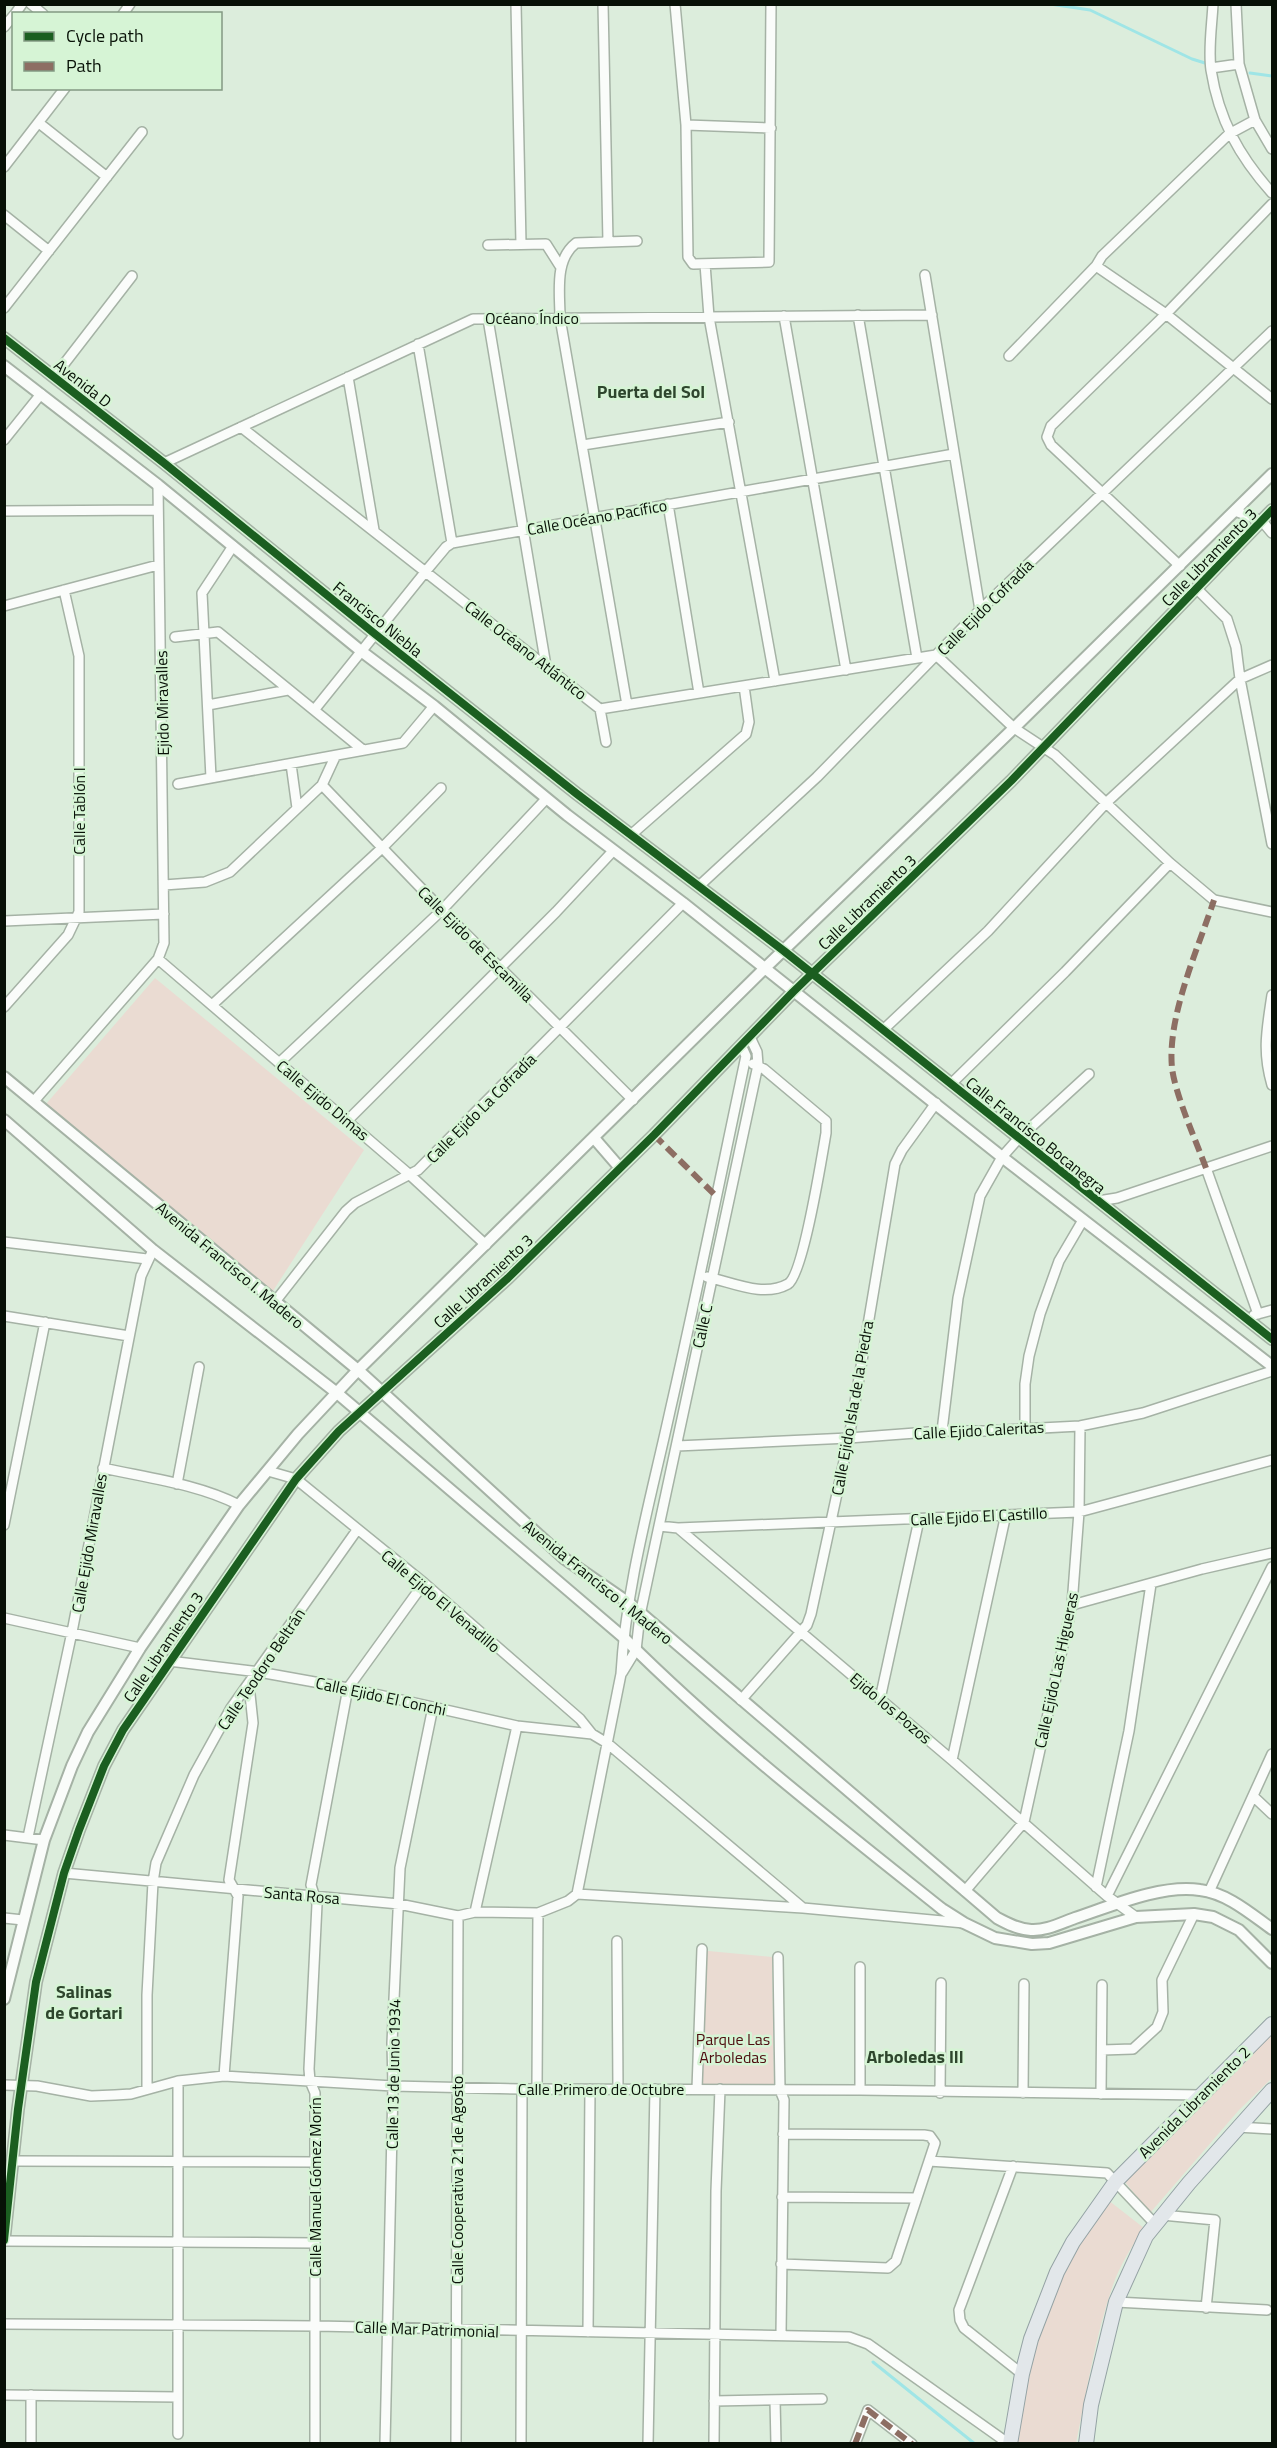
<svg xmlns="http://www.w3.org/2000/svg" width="1277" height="2448" viewBox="0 0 1277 2448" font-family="'Titillium Web',sans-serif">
<rect width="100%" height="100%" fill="#dceddc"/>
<!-- green -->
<path fill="#eadbd2" d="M 155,978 L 364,1150 L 271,1294 L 46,1104 Z
M 698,1950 L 772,1957 L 774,2090 L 691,2089 Z
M 1272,2032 L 1272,2078 L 1239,2110 L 1150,2213 L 1125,2182 L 1168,2129 Z
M 1108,2200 L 1144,2228 C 1132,2246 1120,2265 1113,2285 C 1095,2336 1087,2391 1076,2443 L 1016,2444 L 1038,2333 L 1062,2271 Z"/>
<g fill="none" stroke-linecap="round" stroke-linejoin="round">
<!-- stream -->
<path stroke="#9fe5e6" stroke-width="3" d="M 1050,4 L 1090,10 L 1192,59 L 1205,63
M 1250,73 L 1272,76
M 873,2362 L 975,2444"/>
<defs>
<path id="minor" d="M 31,4 L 43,14
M 516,4 L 521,244
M 603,4 L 608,242
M 675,4 L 686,125 L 688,257 L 693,264 L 769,262 L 771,4
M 1213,4 C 1212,25 1208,49 1211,70 C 1219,120 1239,156 1272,193
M 1236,4 L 1239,64 L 1255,120 L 1272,149
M 15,14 L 22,4
M 123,14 L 130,4
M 4,27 L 14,15
M 1211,68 L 1239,64
M 39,123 L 107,177
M 686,125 L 771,128
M 4,167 L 65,88
M 4,215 L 49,251
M 488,245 L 546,244 L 560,266
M 705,264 L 709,317 L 775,681
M 1096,266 L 1166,314 L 1272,399
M 925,275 L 980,610
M 4,308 L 142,132
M 858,315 L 917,658
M 784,316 L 846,670
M 488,319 L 546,666
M 418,344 L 452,543
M 1009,356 L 1096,266 L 1102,256 L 1229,134 L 1255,120
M 54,377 L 132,276
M 348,377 L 374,530
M 241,427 L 600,709 L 936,655 L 1014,728 L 1055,755 L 1170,863 L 1214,900 L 1272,912
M 4,440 L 41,394
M 583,445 L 729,422
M 164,463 L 473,319 L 932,315
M 668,504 L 699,693
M 4,511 L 158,510
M 1235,511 L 1262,521 L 1272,533
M 1180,566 L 1051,445 L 1047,437 L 1051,426 L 1166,314 L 1272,204
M 1197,589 L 1227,619 L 1236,647 L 1240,679 L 1272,844
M 4,606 L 158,565
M 175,637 L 218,632 L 363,750
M 208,705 L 288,690
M 627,705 L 560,318 C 560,293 554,260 576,243 L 637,241
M 315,709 L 426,571 L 446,547 L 452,543 L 954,454
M 600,709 L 606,742
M 291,764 L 297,808
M 211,778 L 202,593 L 233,546
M 178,784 L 403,743 L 434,706
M 322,785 L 442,910 L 633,1100
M 632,834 L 746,734 L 749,722 L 744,686
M 164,885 L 205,882 L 230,872 L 322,785 L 335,757
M 699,886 L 817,777 L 980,610 L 1272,331
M 4,921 L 164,914
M 158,959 L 410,1175 L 486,1245
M 1272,995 C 1267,1029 1262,1051 1272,1085
M 212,1005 L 382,848 L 441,788
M 4,1007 L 68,935 L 79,912 L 79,656 L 64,590
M 883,1030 L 988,931 L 1107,802 L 1240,679 L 1272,665
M 279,1063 L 442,910 L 546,799
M 951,1084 L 1065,972 L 1170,863
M 34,1101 L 158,959 L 164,943 L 158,485
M 347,1121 L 556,912 L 613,851
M 1206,1168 L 1258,1314
M 1098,1201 L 1117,1198 L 1272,1146
M 4,1242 L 147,1259
M 707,1277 C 732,1282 763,1298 788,1284 C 803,1275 822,1156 826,1133 L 826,1121 L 764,1069 L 753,1064
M 274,1303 L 346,1211 L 355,1203 L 418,1170 L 683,903
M 1254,1315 L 1272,1310
M 4,1316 L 129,1336
M 1025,1429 L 1025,1384 L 1029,1356 L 1040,1314 L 1059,1261 L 1083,1220
M 942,1431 L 958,1298 L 980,1196 L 1002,1157 L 1018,1139 L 1089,1074
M 677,1446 L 849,1438 L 942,1431 L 985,1431 L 1080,1426 L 1143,1413 L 1272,1371
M 103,1468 C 148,1478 198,1484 239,1505
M 268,1471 L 296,1479 L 424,1583 L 580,1719 L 592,1734 L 607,1743 L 803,1908
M 177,1484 L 199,1367
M 4,1525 L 45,1322
M 659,1526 L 678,1528 L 952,1760 L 1107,1896 L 1136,1917
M 678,1528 L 1079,1512 L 1272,1460
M 1072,1605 L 1202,1569 L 1272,1553
M 4,1618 L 140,1648
M 169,1661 L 259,1672 L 348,1688 L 517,1726 L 592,1734
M 622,1673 L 636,1650 L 640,1615 L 659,1526 L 758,1065 L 757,1052 L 750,1037
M 880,1699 L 919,1520
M 741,1700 L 807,1625 L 811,1614 L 849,1438 L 895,1164 L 902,1150 L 936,1103
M 952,1760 L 1006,1514
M 1253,1796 L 1272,1814
M 4,1835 L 44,1840
M 28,1837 L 72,1632 L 141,1276 L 153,1250
M 64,1873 L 399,1904 L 458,1916 L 475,1912 L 538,1913 L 568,1901 L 577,1894 L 621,1674 C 626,1585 651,1498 670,1411 C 697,1293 721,1174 746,1056 L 742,1047
M 1096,1887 L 1129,1731 L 1151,1584
M 965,1891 L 1024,1822 L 1072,1605 L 1079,1512 L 1080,1426
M 1209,1892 L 1272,1754
M 577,1894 L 803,1908 L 964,1923
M 1107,1896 L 1272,1567
M 475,1912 L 517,1726
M 4,1918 L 23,1920
M 617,1941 L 618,2090
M 778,1957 L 780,2090 L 784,2100 L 781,2335
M 1102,2050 L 1133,2049 L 1157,2027 L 1163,2012 L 1162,1980 L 1194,1914
M 224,2076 L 238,1896 L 229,1880 L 253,1723 L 249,1685
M 178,2081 L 178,2434
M 4,2085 L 37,2086 L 91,2096 L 115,2095 L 131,2094 L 178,2081 L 224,2076 L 393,2086 L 522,2089 L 860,2090 L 1201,2095
M 537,2088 L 538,1913
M 147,2089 L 147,1995 L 153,1882 L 156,1863 L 194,1775 L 231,1708 L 357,1530
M 697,2089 L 702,1949
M 860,2090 L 860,1967
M 940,2093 L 941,1983
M 1023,2093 L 1024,1984
M 1101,2094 L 1102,1985
M 1237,2127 L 1272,2129
M 13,2161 L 316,2162
M 929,2161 L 1107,2173 L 1155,2224
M 1013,2166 L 959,2310 L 960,2320 L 964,2328 L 1022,2374
M 782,2197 L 917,2198
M 1162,2215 L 1215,2220 L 1206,2308
M 4,2241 L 315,2243
M 781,2264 L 888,2268 L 896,2261 L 935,2143 L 930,2136 L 924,2135 L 783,2134
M 1116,2302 L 1267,2310
M 4,2324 L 316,2326 L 849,2337 L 868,2344 L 1009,2444
M 588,2332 L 590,2089
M 4,2395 L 178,2397
M 31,2395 L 31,2444
M 775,2400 L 776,2444
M 714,2401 L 822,2399
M 315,2444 L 315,2093 L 310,2081 L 309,2069 L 317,1904 L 311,1885 L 348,1688 L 424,1583
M 385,2444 L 393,2086 L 392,2043 L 400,1868 L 433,1707
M 456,2444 L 458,1916
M 521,2444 L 522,2089
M 648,2444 L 655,2089
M 714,2444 L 716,2191 L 720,2089
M 855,2444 L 868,2410 L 912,2444"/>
<path id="tertiary" d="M 4,338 L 164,463 L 375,634 L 577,794 L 784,951 L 1272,1339
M 4,366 L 158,485 L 361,651 L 434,706 L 567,815 L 683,903 L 1002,1157 L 1272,1366
M 4,1077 L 358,1370 L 565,1559 L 629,1603 L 997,1918 C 1008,1924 1018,1929 1031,1930 C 1046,1931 1061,1923 1075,1918 C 1111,1906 1162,1884 1200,1890 C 1227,1893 1251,1914 1272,1929
M 4,1120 L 153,1250 L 337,1393 L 623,1637 C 722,1736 833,1822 942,1909 L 964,1923 L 995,1938 L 1032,1944 L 1049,1943 L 1136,1917 L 1194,1914 L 1213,1917 L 1239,1930 L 1272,1963
M 594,1138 L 620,1168
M 4,1999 L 44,1840 L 72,1766 L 88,1732 L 140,1648 L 239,1505 L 298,1434 L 358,1370 L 765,968 L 1014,728 L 1272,474
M 4,2240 L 18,2109 L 36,1982 L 64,1873 L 79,1830 L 104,1766 L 123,1730 L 296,1479 L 339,1431 L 508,1278 L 654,1135 L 793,992 L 1011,781 L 1272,510"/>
<path id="primary" d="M 1010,2444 L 1022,2374 L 1031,2339 L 1057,2272 L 1073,2242 L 1116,2181 L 1272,2024
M 1086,2444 L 1091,2405 L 1116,2302 L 1146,2236 L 1189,2183 L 1272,2090"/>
</defs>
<!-- minor casing -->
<use href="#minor" stroke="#a5b2a5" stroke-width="12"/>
<!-- tertiary casing -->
<use href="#tertiary" stroke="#a5b2a5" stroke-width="14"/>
<!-- primary casing -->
<use href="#primary" stroke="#94a2a4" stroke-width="16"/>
<!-- minor -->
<use href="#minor" stroke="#fafcfa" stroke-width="9"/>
<!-- tertiary -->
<use href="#tertiary" stroke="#fafcfa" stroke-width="10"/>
<!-- primary -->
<use href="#primary" stroke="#e2e7ea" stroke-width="14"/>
<!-- quiet -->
<path stroke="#8d6e63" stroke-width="6" stroke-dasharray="12 6" stroke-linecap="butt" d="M 654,1135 L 717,1197
M 1206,1168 C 1196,1141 1175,1094 1172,1068 C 1167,1016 1198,949 1214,900
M 855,2444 L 868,2410 L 912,2444"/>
<defs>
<path id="cycleway" d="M 4,338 L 164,463 L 375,634 L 577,794 L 784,951 L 1272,1339
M 4,2240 L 18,2109 L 36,1982 L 64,1873 L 79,1830 L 104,1766 L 123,1730 L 296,1479 L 339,1431 L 508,1278 L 654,1135 L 793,992 L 1011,781 L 1272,510"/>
</defs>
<!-- cycleway casing -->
<use href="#cycleway" stroke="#d6f4d5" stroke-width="11"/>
<!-- cycleway -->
<use href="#cycleway" stroke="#1b5e20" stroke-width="8"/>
</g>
<g text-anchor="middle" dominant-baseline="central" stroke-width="5" stroke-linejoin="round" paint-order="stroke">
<!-- street labels -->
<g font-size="16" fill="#071006" stroke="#d6f4d5">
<text x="532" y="318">Océano Índico</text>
<text transform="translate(83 383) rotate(38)">Avenida D</text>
<text transform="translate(597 517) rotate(-10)">Calle Océano Pacífico</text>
<text transform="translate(1209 557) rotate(-46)">Calle Libramiento 3</text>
<text transform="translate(985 607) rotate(-45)">Calle Ejido Cofradía</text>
<text transform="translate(378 619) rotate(39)">Francisco Niebla</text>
<text transform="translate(526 650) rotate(38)">Calle Océano Atlántico</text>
<text transform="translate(162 703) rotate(-91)">Ejido Miravalles</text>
<text transform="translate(79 811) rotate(-90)">Calle Tablón I</text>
<text transform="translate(867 902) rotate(-44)">Calle Libramiento 3</text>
<text transform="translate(476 944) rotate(45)">Calle Ejido de Escamilla</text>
<text transform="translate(323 1100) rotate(40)">Calle Ejido Dimas</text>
<text transform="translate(481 1108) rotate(-45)">Calle Ejido La Cofradía</text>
<text transform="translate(1036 1135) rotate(39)">Calle Francisco Bocanegra</text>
<text transform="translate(230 1265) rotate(40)">Avenida Francisco I. Madero</text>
<text transform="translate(483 1281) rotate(-43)">Calle Libramiento 3</text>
<text transform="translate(702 1326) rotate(-78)">Calle C</text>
<text transform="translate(852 1408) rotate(-80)">Calle Ejido Isla de la Piedra</text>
<text transform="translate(979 1430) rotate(-3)">Calle Ejido Caleritas</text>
<text transform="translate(979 1516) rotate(-3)">Calle Ejido El Castillo</text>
<text transform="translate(89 1543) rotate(-80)">Calle Ejido Miravalles</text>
<text transform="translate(598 1582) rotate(39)">Avenida Francisco I. Madero</text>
<text transform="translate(441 1601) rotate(40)">Calle Ejido El Venadillo</text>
<text transform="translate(163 1647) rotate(-56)">Calle Libramiento 3</text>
<text transform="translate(261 1669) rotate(-56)">Calle Teodoro Beltrán</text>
<text transform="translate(1056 1670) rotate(-78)">Calle Ejido Las Higueras</text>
<text transform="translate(381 1696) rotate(12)">Calle Ejido El Conchi</text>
<text transform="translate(891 1708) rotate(40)">Ejido los Pozos</text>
<text transform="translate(302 1895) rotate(5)">Santa Rosa</text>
<text transform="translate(393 2074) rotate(-89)">Calle 13 de Junio 1934</text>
<text x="601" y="2089">Calle Primero de Octubre</text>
<text transform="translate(1194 2102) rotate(-45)">Avenida Libramiento 2</text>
<text transform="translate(457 2180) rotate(-90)">Calle Cooperativa 21 de Agosto</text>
<text transform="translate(315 2187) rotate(-90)">Calle Manuel Gómez Morín</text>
<text transform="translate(427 2329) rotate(2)">Calle Mar Patrimonial</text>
</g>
<!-- park labels -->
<g font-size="16" fill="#4e0d10" stroke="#d6f4d5">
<text x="733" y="2039">Parque Las<tspan x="733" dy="18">Arboledas</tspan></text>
</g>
<!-- neighbourhood labels -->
<g font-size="18" font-weight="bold" fill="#2e462d" stroke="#d6f4d5">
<text x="651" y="391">Puerta del Sol</text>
<text x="84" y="1991">Salinas<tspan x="84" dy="21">de Gortari</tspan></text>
<text x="915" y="2056">Arboledas lll</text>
</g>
</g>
<!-- border -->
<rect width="1277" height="2448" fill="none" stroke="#071006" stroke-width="12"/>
<!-- legend -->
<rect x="12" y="12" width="210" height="78" fill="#d6f4d5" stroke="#839982" stroke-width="1.5"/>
<rect x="24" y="32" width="30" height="9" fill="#1b5e20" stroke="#839982" stroke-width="1.5"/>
<text x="66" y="42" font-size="18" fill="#071006">Cycle path</text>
<rect x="24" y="62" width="30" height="9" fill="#8d6e63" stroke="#839982" stroke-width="1.5"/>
<text x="66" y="72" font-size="18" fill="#071006">Path</text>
</svg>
